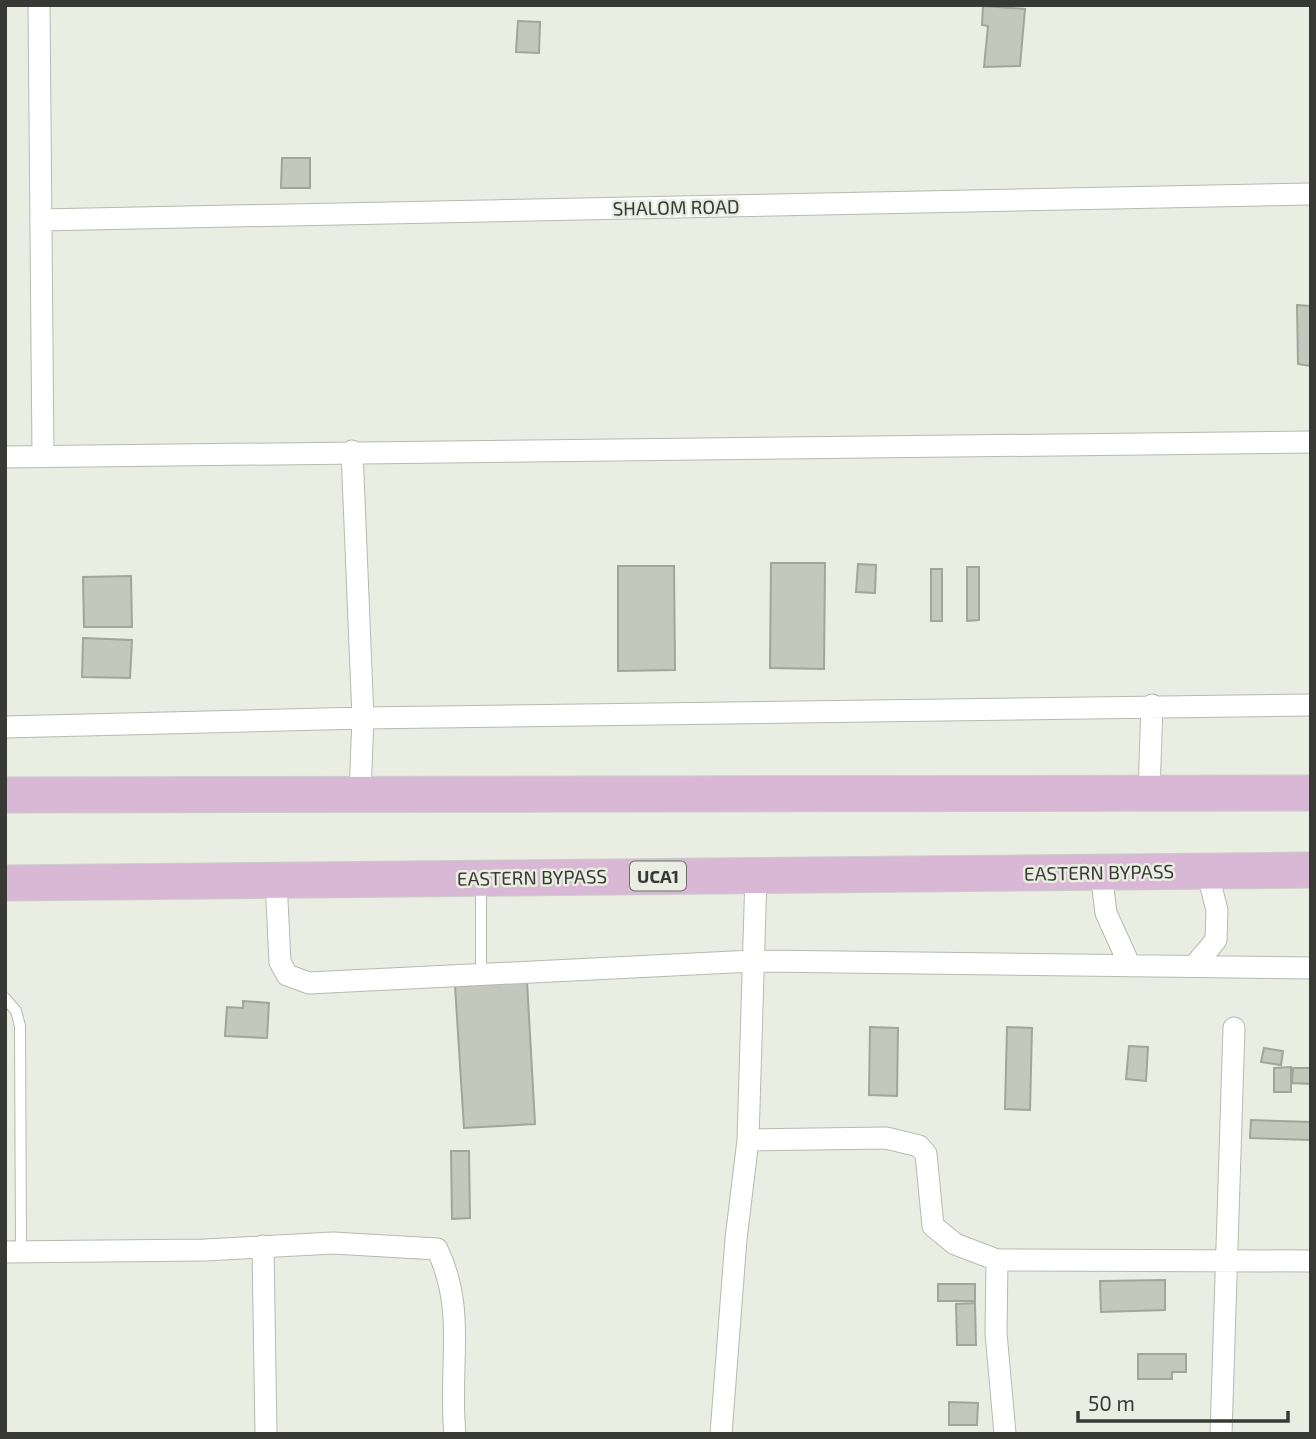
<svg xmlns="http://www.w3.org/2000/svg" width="1316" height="1439" viewBox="0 0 1316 1439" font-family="'Exo 2',sans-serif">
<rect width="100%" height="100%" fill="#eaede1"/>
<!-- building -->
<path fill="#c4c7bc" stroke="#a2a59a" stroke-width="2" d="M 983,6 L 1025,9 L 1020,66 L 984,67 L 988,26 L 982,25 Z
M 518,21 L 540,22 L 539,53 L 516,52 Z
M 282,158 L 310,158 L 310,188 L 281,188 Z
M 1297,305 L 1311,306 L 1311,366 L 1298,364 Z
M 771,563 L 825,563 L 824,669 L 770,668 Z
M 858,564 L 876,565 L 875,593 L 856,592 Z
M 618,566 L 674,566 L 675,670 L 618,671 Z
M 967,567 L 979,567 L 979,620 L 967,621 Z
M 931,569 L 942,569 L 942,621 L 931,621 Z
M 131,576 L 132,627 L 84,627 L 83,577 Z
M 83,638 L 132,640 L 130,678 L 82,677 Z
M 527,981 L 535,1124 L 464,1128 L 455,986 Z
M 243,1001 L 269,1003 L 267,1038 L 225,1036 L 227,1007 L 243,1008 Z
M 870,1027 L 898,1028 L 897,1096 L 869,1095 Z
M 1007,1027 L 1032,1028 L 1030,1110 L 1005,1109 Z
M 1129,1046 L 1148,1047 L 1146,1081 L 1126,1079 Z
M 1264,1048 L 1283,1051 L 1281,1065 L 1261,1062 Z
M 1291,1067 L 1291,1092 L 1274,1092 L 1274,1068 Z
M 1293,1068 L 1311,1068 L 1311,1084 L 1292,1083 Z
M 1251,1120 L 1311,1122 L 1311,1140 L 1250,1138 Z
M 451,1151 L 469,1151 L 470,1218 L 452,1219 Z
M 1165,1280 L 1165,1310 L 1101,1312 L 1100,1281 Z
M 938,1284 L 975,1284 L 975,1301 L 938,1301 Z
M 975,1303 L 976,1345 L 957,1345 L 956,1304 Z
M 1138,1354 L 1186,1354 L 1186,1372 L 1172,1372 L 1172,1379 L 1138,1379 Z
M 949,1402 L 978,1403 L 977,1425 L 949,1425 Z"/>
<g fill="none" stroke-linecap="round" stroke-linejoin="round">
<defs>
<path id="lane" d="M 481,974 L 481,884
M 5,998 L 16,1011 L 20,1026 L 21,1251"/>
<path id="street" d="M 39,5 L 43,457
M 41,220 L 1311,194
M 352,451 L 363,718 L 360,793
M 5,457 L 1311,442
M 5,727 L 363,718 L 1311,705
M 1149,792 L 1152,705
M 1101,872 L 1106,913 L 1130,966
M 276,880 L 280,962 L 287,975 L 309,983 L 753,961 L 1311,968
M 1194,966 L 1216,940 L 1217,910 L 1207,871
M 748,1140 L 886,1138 L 919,1146 L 926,1154 L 933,1226 L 955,1244 L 997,1260
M 263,1246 L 266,1434
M 5,1252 L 205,1250 L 333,1243 L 437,1249 C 467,1311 448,1368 455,1434
M 721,1434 L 736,1239 L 748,1140 L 756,875
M 1005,1434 L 996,1333 L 997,1260 L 1311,1261
M 1221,1434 L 1234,1028"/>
<path id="primary" d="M 5,795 L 1311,793
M 5,883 L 1311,870"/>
</defs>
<!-- lane casing -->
<use href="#lane" stroke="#b7baaf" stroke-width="12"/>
<!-- street casing -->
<use href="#street" stroke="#b7baaf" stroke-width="23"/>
<!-- primary casing -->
<use href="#primary" stroke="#cbccca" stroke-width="37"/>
<!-- lane -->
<use href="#lane" stroke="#fff" stroke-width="10"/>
<!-- street -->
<use href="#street" stroke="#fff" stroke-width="21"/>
<!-- primary -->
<use href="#primary" stroke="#d8b8d4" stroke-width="35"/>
</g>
<g text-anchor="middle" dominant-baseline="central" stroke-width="5" stroke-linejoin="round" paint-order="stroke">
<!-- shield labels -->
<rect fill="#eaede1" stroke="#6d6f68" stroke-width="2" x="630" y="861.5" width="56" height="29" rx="5"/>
<g font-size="18" font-weight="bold" fill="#383934">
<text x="658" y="876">UCA1</text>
</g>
<!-- street labels -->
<g font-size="19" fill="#383934" stroke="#eaede1">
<text transform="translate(676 207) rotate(-1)">SHALOM ROAD</text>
<text transform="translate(1099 872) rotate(-1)">EASTERN BYPASS</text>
<text transform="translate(532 877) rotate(-1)">EASTERN BYPASS</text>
</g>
</g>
<!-- border -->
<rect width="1316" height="1439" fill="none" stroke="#383934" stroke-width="14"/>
<!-- scale -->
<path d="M1078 1411v10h210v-10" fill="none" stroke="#383934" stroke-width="3.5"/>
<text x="1088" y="1411" font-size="21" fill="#383934" stroke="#eaede1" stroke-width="5" paint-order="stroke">50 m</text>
</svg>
